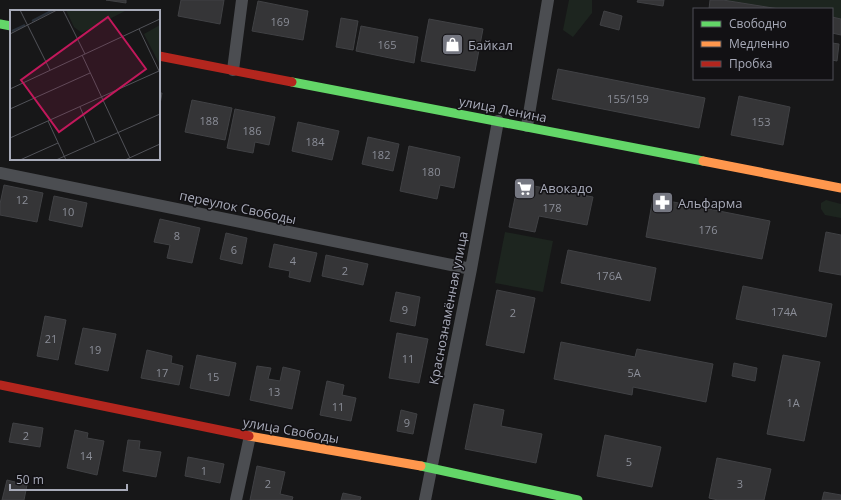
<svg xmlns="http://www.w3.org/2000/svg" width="841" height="500" viewBox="0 0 841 500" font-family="'Open Sans',sans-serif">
<rect width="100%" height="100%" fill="#171718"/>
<!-- green -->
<path fill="#1d251f" d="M 569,0 L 592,0 L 592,13 L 573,37 L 563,30 Z
M 723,0 L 841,0 L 841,19 L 832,17 L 832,9 L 779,9 Z
M 826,200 L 841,204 L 841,218 L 825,215 L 821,209 L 821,203 Z
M 505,232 L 553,241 L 543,292 L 495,283 Z"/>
<!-- building -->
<path fill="#353537" stroke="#404144" d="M 106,0 L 126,0 L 126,3 Z
M 181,0 L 224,0 L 220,24 L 178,16 Z
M 638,0 L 664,0 L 663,6 L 637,2 Z
M 710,0 L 723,0 L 779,9 L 709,9 Z
M 258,1 L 308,11 L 303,40 L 252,31 Z
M 604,11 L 622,16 L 619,30 L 600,25 Z
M 832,17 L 841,19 L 841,35 L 832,33 Z
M 341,18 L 358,21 L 353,50 L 336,47 Z
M 429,19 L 483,29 L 475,71 L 421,61 Z
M 361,26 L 418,37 L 414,63 L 356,51 Z
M 832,43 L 839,44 L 837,61 L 832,60 Z
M 558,69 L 705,98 L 699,128 L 552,99 Z
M 159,93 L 162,93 L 159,110 Z
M 739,96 L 790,107 L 783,145 L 731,135 Z
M 192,100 L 232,108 L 225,140 L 185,132 Z
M 235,109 L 275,117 L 269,145 L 255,142 L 253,153 L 227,148 Z
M 298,122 L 339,131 L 332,160 L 292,151 Z
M 368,137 L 399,144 L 393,171 L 362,164 Z
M 409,146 L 460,157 L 454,188 L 440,185 L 437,199 L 400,191 Z
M 518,183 L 593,197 L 587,225 L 539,216 L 535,232 L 509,227 Z
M 4,185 L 43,193 L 37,222 L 0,215 L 0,204 Z
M 54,196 L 87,203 L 82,227 L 49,220 Z
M 653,198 L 770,221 L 762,259 L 646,237 Z
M 160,219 L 200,228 L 192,263 L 167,258 L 170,245 L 154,242 Z
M 826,232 L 841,235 L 841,275 L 819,271 Z
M 226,233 L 247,238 L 242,264 L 220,259 Z
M 274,244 L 317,253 L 310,282 L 289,277 L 290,271 L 269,267 Z
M 568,250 L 656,268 L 650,301 L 561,283 Z
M 326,255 L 368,264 L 363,285 L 322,276 Z
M 743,286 L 832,304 L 826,337 L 736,319 Z
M 497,290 L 535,298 L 524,353 L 486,345 Z
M 396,292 L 420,297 L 415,326 L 390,321 Z
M 45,316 L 66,320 L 58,360 L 37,356 Z
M 83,328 L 116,334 L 108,371 L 75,364 Z
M 397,333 L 428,339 L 419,383 L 389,378 Z
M 561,342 L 635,357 L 637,349 L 713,364 L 706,402 L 633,387 L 632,395 L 554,379 Z
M 147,350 L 172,356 L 171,363 L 183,366 L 179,385 L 141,378 Z
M 197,355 L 236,363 L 229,396 L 190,388 Z
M 783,355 L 820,362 L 804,441 L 767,434 Z
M 734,363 L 757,368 L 755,381 L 732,376 Z
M 257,366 L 271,368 L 268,379 L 280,381 L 283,367 L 300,371 L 292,409 L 250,400 Z
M 327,381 L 344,385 L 342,395 L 356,398 L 351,421 L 320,415 Z
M 474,404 L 504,410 L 501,426 L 542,434 L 536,463 L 465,449 Z
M 401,410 L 417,414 L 413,434 L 397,431 Z
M 13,423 L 43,428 L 40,447 L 9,442 Z
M 75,430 L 88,433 L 87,438 L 104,441 L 97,475 L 67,468 Z
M 605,435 L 661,447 L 652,487 L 597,476 Z
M 128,440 L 140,441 L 139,449 L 161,452 L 156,477 L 123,471 Z
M 188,457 L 224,464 L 220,483 L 185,476 Z
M 717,458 L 771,469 L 764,500 L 718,500 L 709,498 Z
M 257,466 L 285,472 L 280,494 L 293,497 L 292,500 L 250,500 Z
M 7,480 L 27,485 L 24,500 L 2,500 Z
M 824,492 L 841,495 L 841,500 L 822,500 Z
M 343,493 L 361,497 L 360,500 L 341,500 Z"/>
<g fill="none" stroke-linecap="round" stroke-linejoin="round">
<!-- street -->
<path stroke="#4b4d51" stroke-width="12" d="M 233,70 L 242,0
M 527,126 L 548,0
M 0,173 L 471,269
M 236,500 L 250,436
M 425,500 L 471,269 L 498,121"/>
<!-- fast -->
<path stroke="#63d668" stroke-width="9" d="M 0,24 L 11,26
M 292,82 L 703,161
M 421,466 L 578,500"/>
<!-- slow -->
<path stroke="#ff974d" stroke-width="9" d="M 703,161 L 841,188
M 249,436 L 421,466"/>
<!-- jam -->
<path stroke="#b3261e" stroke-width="9" d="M 159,56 L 292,82
M 0,385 L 249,436"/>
</g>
<!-- icons -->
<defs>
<symbol id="shop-square" viewBox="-11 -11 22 22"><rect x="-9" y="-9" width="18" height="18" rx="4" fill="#757781" stroke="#121114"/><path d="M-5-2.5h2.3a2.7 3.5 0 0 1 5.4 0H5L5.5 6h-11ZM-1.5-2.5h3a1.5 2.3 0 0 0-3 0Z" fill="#fff"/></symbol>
<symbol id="supermarket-square" viewBox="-11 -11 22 22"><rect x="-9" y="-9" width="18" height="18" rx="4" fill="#757781" stroke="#121114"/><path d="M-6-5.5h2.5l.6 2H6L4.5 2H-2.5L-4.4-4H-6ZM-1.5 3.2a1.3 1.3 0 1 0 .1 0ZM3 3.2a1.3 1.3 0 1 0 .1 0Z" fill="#fff"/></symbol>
<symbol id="pharmacy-square" viewBox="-11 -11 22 22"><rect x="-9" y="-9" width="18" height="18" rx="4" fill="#757781" stroke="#121114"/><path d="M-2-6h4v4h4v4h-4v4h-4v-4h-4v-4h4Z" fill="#fff"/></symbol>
</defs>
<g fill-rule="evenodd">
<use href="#shop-square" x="440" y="32" width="25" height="25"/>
<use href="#supermarket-square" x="512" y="176" width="25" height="25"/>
<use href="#pharmacy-square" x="650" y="190" width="25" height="25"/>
</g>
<g text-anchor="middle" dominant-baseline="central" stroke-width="3" stroke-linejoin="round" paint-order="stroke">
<!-- number labels -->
<g font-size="11" fill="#8b8e98">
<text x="280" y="21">169</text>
<text x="387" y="44">165</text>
<text x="628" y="98">155/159</text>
<text x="209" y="120">188</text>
<text x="761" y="121">153</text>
<text x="252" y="130">186</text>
<text x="315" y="141">184</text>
<text x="381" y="154">182</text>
<text x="431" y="171">180</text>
<text x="22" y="199">12</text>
<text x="552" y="207">178</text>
<text x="68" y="211">10</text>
<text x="708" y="229">176</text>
<text x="177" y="235">8</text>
<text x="234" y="249">6</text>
<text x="293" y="260">4</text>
<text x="345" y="270">2</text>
<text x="609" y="275">176А</text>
<text x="405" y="309">9</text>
<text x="784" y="311">174А</text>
<text x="513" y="312">2</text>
<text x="51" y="338">21</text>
<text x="95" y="349">19</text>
<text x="408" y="358">11</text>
<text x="162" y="372">17</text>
<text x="634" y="372">5А</text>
<text x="213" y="376">15</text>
<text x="274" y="391">13</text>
<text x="793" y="402">1А</text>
<text x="338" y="406">11</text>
<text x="407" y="422">9</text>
<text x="26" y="435">2</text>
<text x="86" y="455">14</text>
<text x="629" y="461">5</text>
<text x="204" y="470">1</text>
<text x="268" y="483">2</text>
<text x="740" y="483">3</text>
</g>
<!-- poi labels -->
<g font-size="13" fill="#a8abb9" stroke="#121114" text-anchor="start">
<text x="468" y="45">Байкал</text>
<text x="540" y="188">Авокадо</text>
<text x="678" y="203">Альфарма</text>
</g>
<!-- street labels -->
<g font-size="13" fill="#a8abb9" stroke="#121114">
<text transform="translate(503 109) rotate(11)">улица Ленина</text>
<text transform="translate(238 207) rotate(12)">переулок Свободы</text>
<text transform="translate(448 308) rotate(-79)">Краснознамённая улица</text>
<text transform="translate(291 430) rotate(10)">улица Свободы</text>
</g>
</g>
<!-- overview -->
<g transform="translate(10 10)">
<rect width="150" height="150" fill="#171718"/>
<path d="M 56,0 L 117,0 L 72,23 L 64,17 ZM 150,15 L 150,55 L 134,24 Z" fill="#1d251f"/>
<path fill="none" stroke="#2a313a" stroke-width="2" d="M 22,11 L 43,0M 2,21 L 15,15"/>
<path fill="none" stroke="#515258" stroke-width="1" d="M 10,0 L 40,60M 53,0 L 75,44M 129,19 L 150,63M 0,24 L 47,0M 72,45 L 120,148M 0,79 L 150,9M 70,97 L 85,132M 0,99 L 80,63M 38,111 L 56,150M 0,128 L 149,61M 10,150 L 48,133M 46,150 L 150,104M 115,150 L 150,134"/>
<path fill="#c2185b" fill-opacity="0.15" stroke="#c2185b" stroke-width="2" d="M 98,7 L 136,59 L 49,122 L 11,70 Z"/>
<rect width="150" height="150" fill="none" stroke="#a8abb9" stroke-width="2"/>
</g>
<!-- legend -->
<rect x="693" y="8" width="140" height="72" fill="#121114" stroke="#4e4f56"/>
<rect x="701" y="21" width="20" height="6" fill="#63d668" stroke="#4e4f56"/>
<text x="729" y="28" font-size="12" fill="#a8abb9">Свободно</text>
<rect x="701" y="41" width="20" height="6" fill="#ff974d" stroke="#4e4f56"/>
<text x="729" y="48" font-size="12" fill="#a8abb9">Медленно</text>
<rect x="701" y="61" width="20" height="6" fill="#b3261e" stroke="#4e4f56"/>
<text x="729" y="68" font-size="12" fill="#a8abb9">Пробка</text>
<!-- scale -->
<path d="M10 484v6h117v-6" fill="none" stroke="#a8abb9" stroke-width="2"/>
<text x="16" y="484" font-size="12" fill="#a8abb9" stroke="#121114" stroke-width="3" paint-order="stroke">50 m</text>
</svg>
